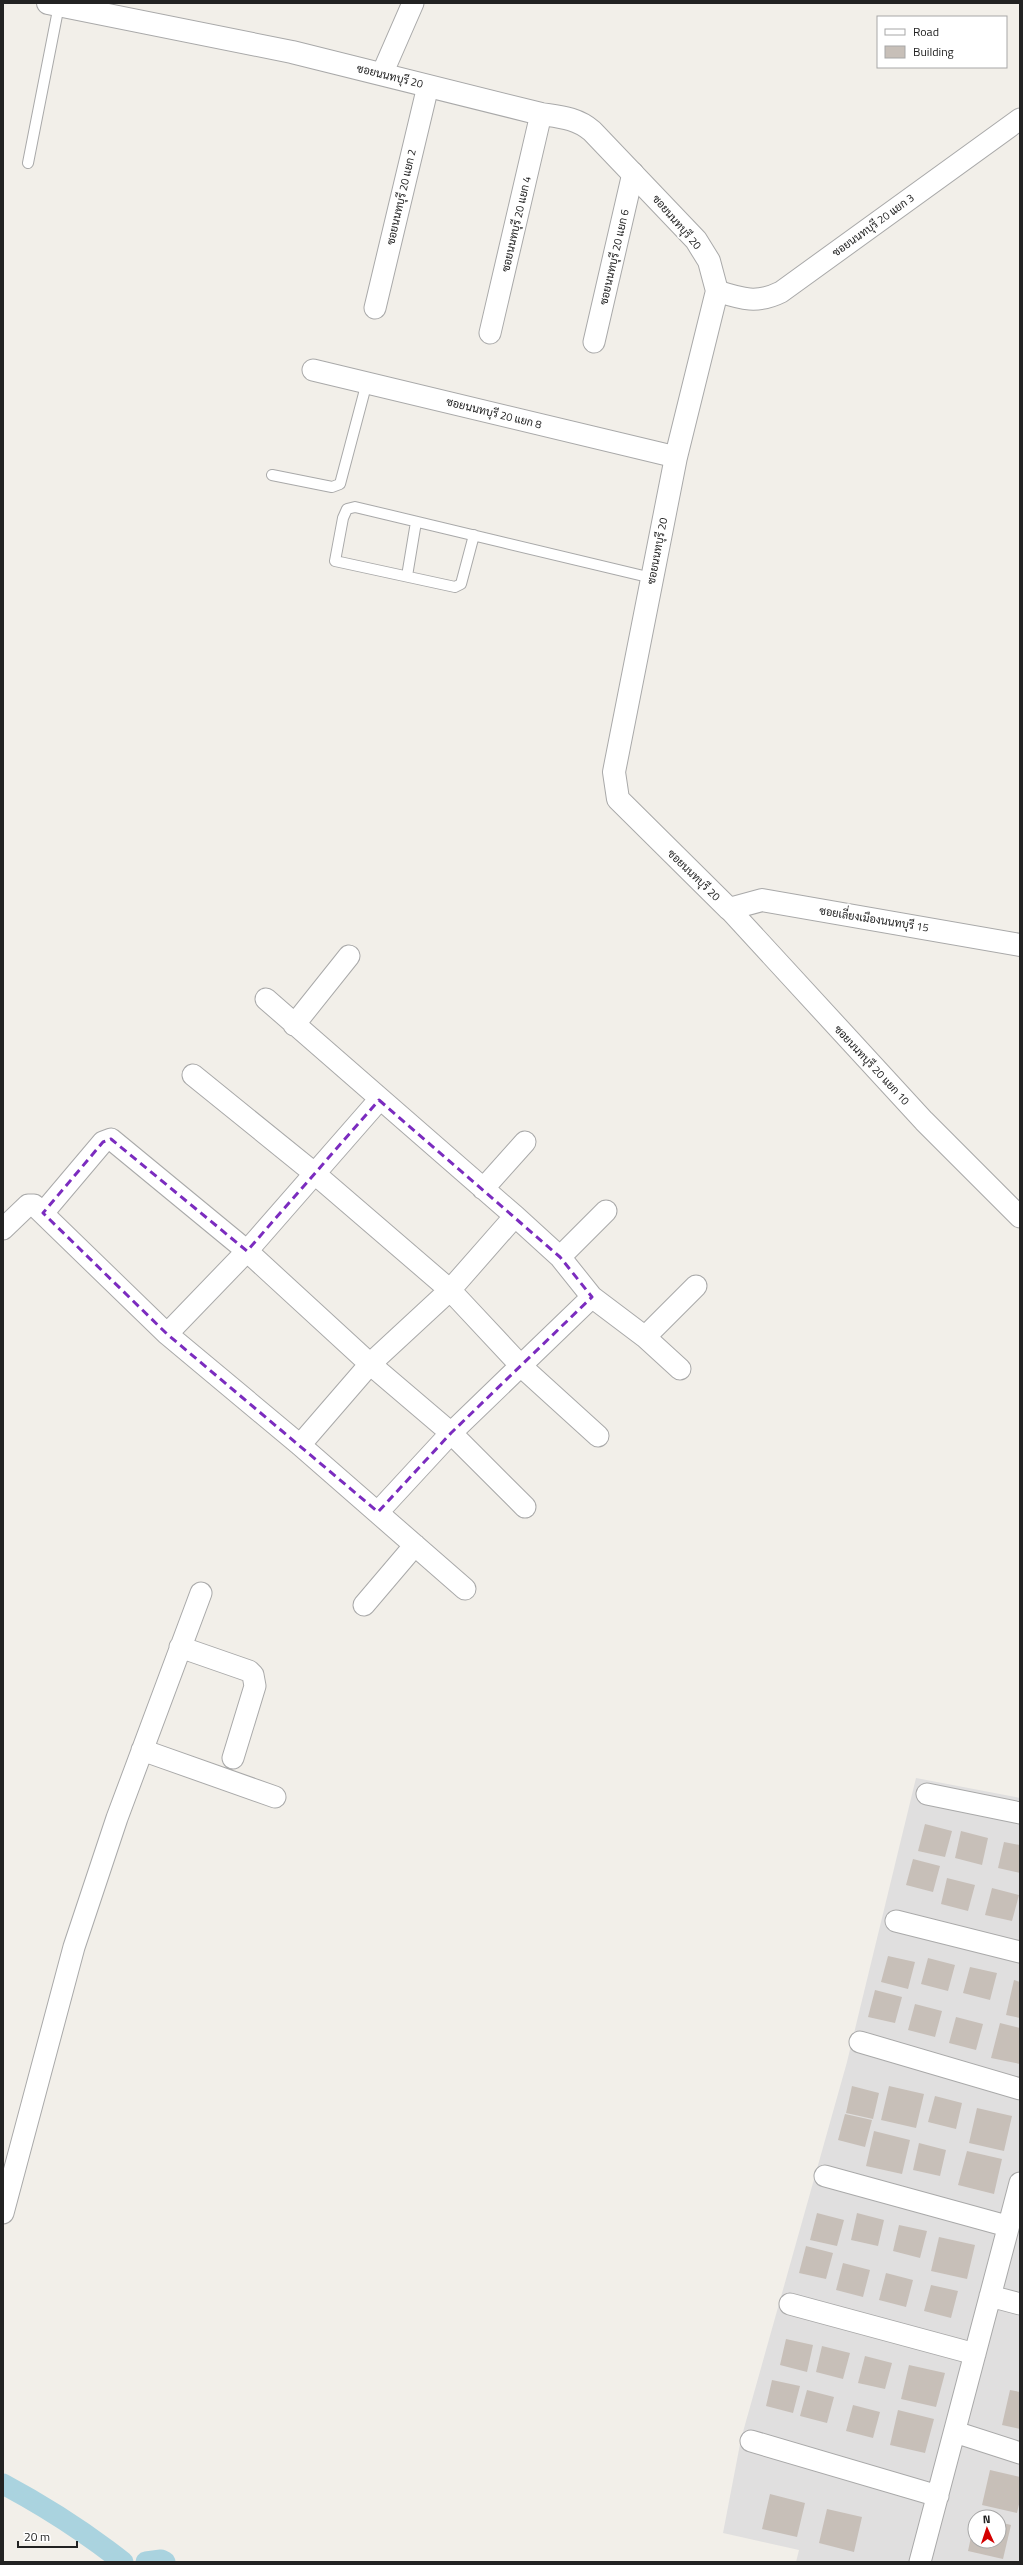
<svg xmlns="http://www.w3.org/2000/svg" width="1023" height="2565" viewBox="0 0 1023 2565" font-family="'Titillium Web',Sarabun,sans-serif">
<rect width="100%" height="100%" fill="#f2efe9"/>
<!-- residential -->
<path fill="#e0dfdf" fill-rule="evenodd" d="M 916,1778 L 1020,1798 L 1020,2562 L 796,2562 L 799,2550 L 723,2533 L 741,2439 L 847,2062 ZM 975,2517 L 999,2517 L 999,2541 L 975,2541 Z"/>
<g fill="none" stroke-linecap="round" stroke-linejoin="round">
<!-- canal -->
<path stroke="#aad3df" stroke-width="21" d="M 3,2484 C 46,2507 85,2532 123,2562
M 146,2562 L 161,2560 L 165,2562"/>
</g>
<!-- building -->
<path fill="#c7bfb8" d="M 925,1824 L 952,1831 L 945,1857 L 918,1851 Z
M 961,1831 L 988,1838 L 982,1865 L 955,1858 Z
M 1004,1842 L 1020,1845 L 1020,1873 L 998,1868 Z
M 913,1859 L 940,1866 L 933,1892 L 906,1885 Z
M 947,1878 L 975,1885 L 968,1911 L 941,1904 Z
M 992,1888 L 1019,1895 L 1012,1921 L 985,1915 Z
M 888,1956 L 915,1962 L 908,1989 L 881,1982 Z
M 928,1958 L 955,1965 L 948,1991 L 921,1984 Z
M 970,1967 L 997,1973 L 990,2000 L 963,1993 Z
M 1014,1980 L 1020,1982 L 1020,2018 L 1006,2015 Z
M 875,1990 L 902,1997 L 895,2023 L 868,2017 Z
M 915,2004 L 942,2011 L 935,2037 L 908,2030 Z
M 956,2017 L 983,2024 L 976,2050 L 949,2043 Z
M 1000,2023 L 1020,2028 L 1020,2064 L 991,2058 Z
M 852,2086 L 879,2093 L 873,2119 L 846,2113 Z
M 889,2086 L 924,2094 L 916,2128 L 881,2120 Z
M 935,2096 L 962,2103 L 956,2129 L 928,2122 Z
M 977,2108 L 1012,2116 L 1004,2151 L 969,2143 Z
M 845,2114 L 872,2120 L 865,2147 L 838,2140 Z
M 874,2131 L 910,2140 L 902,2174 L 866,2166 Z
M 919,2143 L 946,2150 L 940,2176 L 913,2170 Z
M 967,2151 L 1002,2159 L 994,2194 L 958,2185 Z
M 817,2213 L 844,2220 L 837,2246 L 810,2240 Z
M 857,2213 L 884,2220 L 878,2246 L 851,2240 Z
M 899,2225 L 927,2231 L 920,2258 L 893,2251 Z
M 939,2237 L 975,2245 L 967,2279 L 931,2271 Z
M 806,2246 L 833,2253 L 826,2279 L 799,2273 Z
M 843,2263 L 870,2270 L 863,2297 L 836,2290 Z
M 886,2273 L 913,2280 L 906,2307 L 879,2300 Z
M 931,2285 L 958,2291 L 951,2318 L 924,2311 Z
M 786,2339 L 813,2345 L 807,2372 L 780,2365 Z
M 822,2346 L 850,2353 L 843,2379 L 816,2372 Z
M 865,2356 L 892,2363 L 885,2389 L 858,2383 Z
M 909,2365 L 945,2373 L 936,2407 L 901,2399 Z
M 772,2380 L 800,2386 L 793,2413 L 766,2406 Z
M 807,2390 L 834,2397 L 827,2423 L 800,2416 Z
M 1010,2390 L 1020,2392 L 1020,2429 L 1002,2425 Z
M 853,2405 L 880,2412 L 873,2438 L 846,2431 Z
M 898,2410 L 934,2419 L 925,2453 L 890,2445 Z
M 990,2470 L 1020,2477 L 1020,2500 L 1017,2513 L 982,2505 Z
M 770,2494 L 805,2503 L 797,2537 L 762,2529 Z
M 827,2509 L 862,2517 L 854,2552 L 819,2543 Z
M 999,2522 L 1011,2525 L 1003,2559 L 968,2551 L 974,2523 L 975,2541 L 999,2541 Z"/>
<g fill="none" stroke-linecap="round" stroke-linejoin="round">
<defs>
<path id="service" d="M 28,163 L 59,5
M 272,475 L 332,487 L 340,484 L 367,382
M 474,535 L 461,584 L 455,587 L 335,561 L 343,518 L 347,509 L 355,507 C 454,531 553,554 652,578
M 407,576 L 416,522"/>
<path id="minor" d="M 382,74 L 413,3
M 717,291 C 742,299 757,304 781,292 L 1020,119
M 375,308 L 428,86
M 490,333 L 541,114
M 594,342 L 633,173
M 313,370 L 676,457
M 729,909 L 924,1121 L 1020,1217
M 266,999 L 515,1216 L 560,1257 L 592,1297 L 645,1337 L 680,1369
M 294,1025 L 349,956
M 193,1075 L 314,1173 L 450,1290 L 522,1367 L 598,1436
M 483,1189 L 525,1142
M 43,1213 L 103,1142 L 111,1139 L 247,1251 L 370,1364 L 451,1433 L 525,1507
M 3,1229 L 28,1205 L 34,1205 L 167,1334 L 300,1445 L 465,1589
M 560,1257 L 606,1211
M 167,1334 L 247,1251 L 379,1100
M 645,1337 L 696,1286
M 300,1445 L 370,1364 L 450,1290 L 515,1216
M 378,1512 L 451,1433 L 592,1297
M 364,1605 L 415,1545
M 180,1647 L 249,1671 L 253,1675 L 255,1686 L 233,1758
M 142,1750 L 275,1797
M 927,1794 L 1020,1813
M 896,1921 L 1020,1952
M 860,2042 L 1020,2089
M 825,2176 L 1007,2226
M 3,2213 L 74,1947 L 117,1818 L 201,1593
M 990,2296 L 1020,2304
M 790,2304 L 975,2354
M 955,2432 L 1020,2453
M 751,2441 L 938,2496
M 920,2562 L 1020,2183"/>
<path id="tertiary" d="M 48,3 L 292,52 L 541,114 C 561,117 577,118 592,131 L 696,240 L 709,261 L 717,291 L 676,457 L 614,772 L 618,799 L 729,909 L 762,900 L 1020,945"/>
</defs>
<!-- service casing -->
<use href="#service" stroke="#a9a9a9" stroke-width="12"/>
<!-- minor casing -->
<use href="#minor" stroke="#a9a9a9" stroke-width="23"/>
<!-- tertiary casing -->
<use href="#tertiary" stroke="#a9a9a9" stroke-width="24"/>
<!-- service -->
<use href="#service" stroke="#fff" stroke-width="10"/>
<!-- minor -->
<use href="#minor" stroke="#fff" stroke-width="21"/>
<!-- tertiary -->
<use href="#tertiary" stroke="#fff" stroke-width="22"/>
</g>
<!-- marked area -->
<path fill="none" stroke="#7b2cbf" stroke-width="3" stroke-dasharray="8 5" stroke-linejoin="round" d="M 379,1100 L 560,1257 L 592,1297 L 451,1433 L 378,1512 L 167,1334 L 43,1213 L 103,1142 L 111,1139 L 247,1251 Z"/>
<g text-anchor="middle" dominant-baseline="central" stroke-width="4" stroke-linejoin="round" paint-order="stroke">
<!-- street labels -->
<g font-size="11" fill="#222" stroke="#fff">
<text transform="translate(390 76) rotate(14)">ซอยนนทบุรี 20</text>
<text transform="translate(401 197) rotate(-77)">ซอยนนทบุรี 20 แยก 2</text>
<text transform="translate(677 222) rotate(49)">ซอยนนทบุรี 20</text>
<text transform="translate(516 224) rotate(-77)">ซอยนนทบุรี 20 แยก 4</text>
<text transform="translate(873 225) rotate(-36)">ซอยนนทบุรี 20 แยก 3</text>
<text transform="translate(614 257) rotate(-77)">ซอยนนทบุรี 20 แยก 6</text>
<text transform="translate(494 413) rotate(14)">ซอยนนทบุรี 20 แยก 8</text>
<text transform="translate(657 551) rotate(-79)">ซอยนนทบุรี 20</text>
<text transform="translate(694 875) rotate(44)">ซอยนนทบุรี 20</text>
<text transform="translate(874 919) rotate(9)">ซอยเลี่ยงเมืองนนทบุรี 15</text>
<text transform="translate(872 1065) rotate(47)">ซอยนนทบุรี 20 แยก 10</text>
</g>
</g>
<!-- border -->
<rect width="1023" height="2565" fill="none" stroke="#222222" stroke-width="8"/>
<!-- legend -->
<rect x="877" y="16" width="130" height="52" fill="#ffffff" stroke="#a7a7a7"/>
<rect x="885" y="29" width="20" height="6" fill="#ffffff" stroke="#a7a7a7"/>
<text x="913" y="36" font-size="12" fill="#222222">Road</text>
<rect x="885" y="46" width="20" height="12" fill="#c7bfb8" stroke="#a7a7a7"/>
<text x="913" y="56" font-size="12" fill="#222222">Building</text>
<!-- north arrow -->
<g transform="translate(987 2529) rotate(357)"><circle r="19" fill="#ffffff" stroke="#a7a7a7"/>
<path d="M0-3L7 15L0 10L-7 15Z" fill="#d40000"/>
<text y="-6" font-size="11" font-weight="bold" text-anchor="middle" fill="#222222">N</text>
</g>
<!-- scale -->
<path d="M18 2541v6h59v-6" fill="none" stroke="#222222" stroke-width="2"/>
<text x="24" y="2541" font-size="12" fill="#222222" stroke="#ffffff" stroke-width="3" paint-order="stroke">20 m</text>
</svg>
